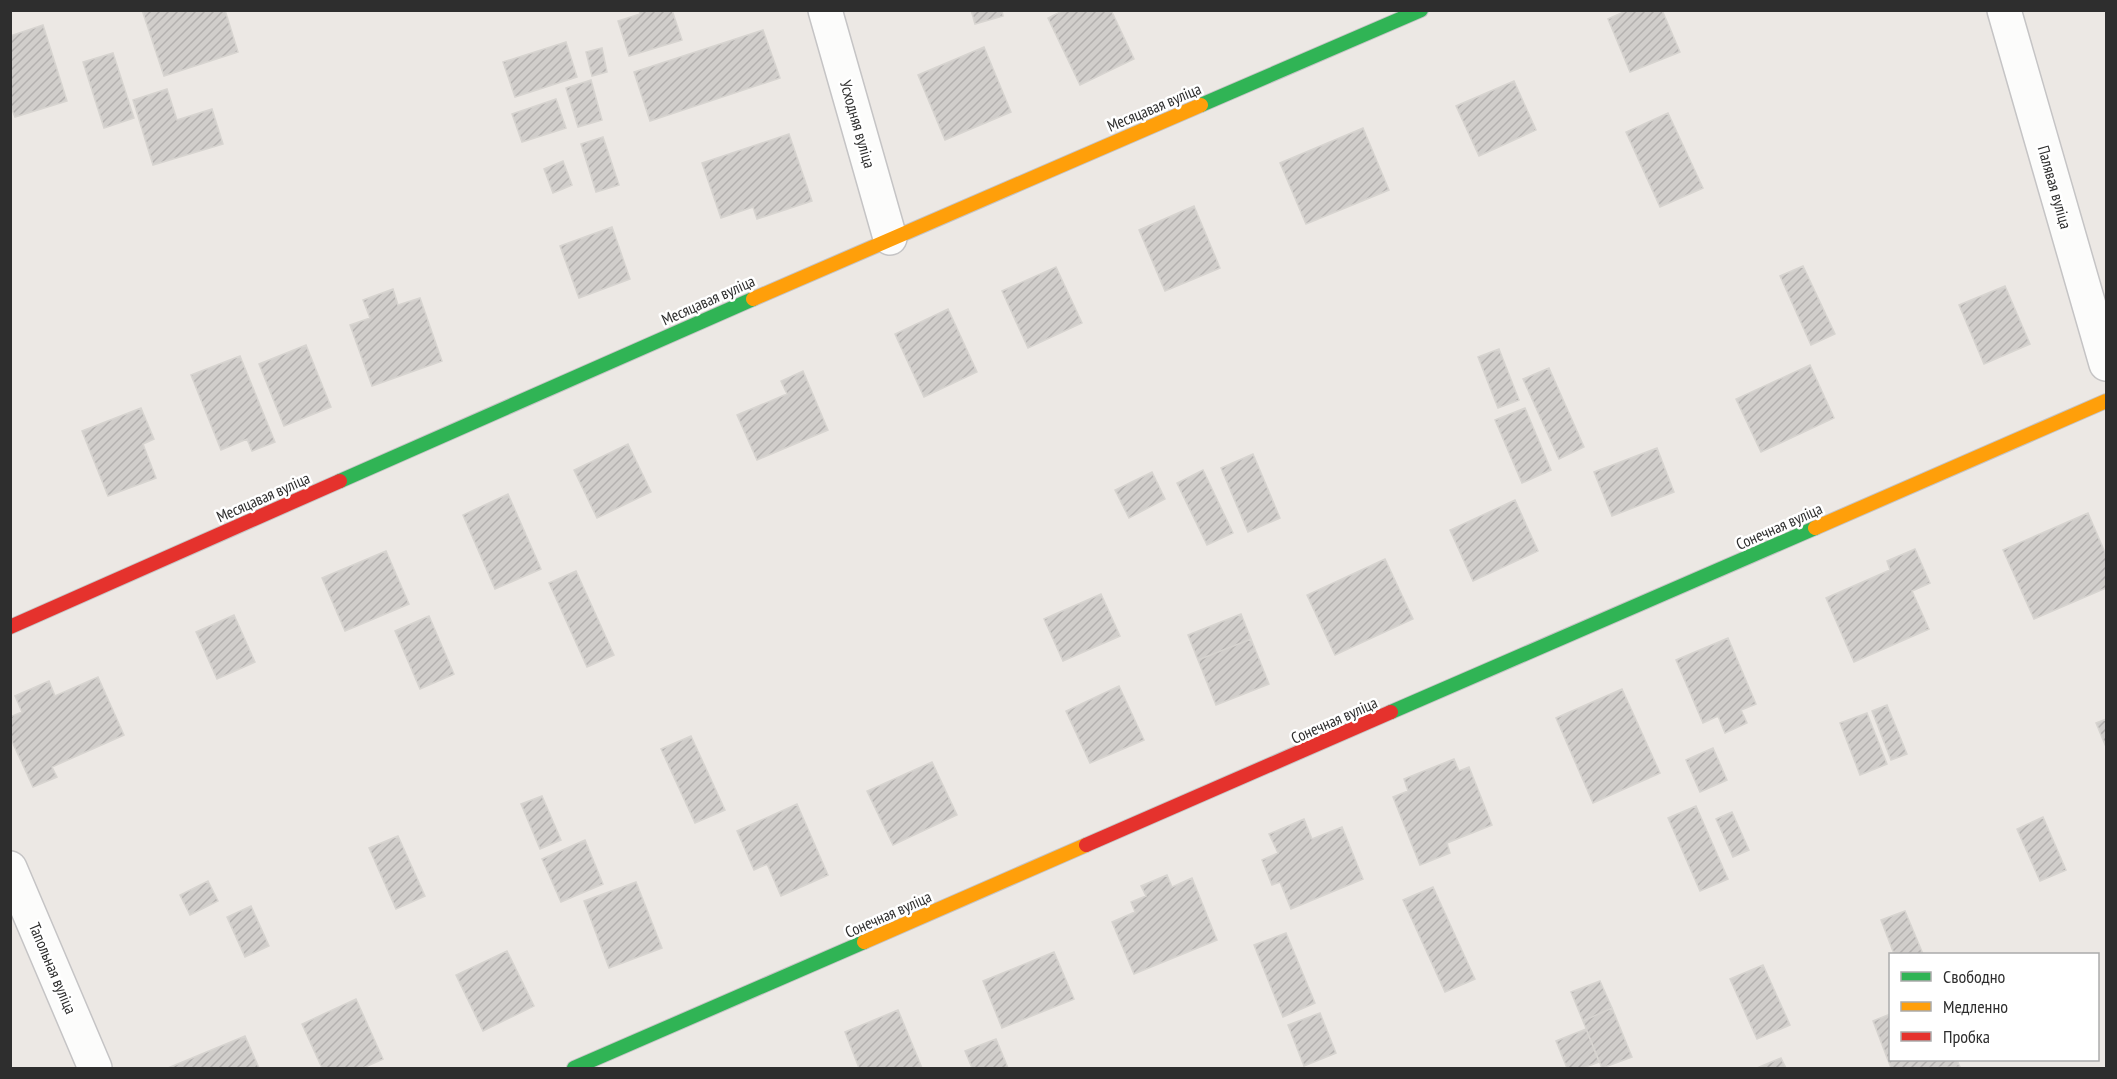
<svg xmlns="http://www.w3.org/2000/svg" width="2117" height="1079" viewBox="0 0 2117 1079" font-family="'PT Sans Narrow',sans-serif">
<defs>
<pattern id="building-hatch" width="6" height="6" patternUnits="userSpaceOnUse" patternTransform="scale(1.5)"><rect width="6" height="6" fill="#d1cecb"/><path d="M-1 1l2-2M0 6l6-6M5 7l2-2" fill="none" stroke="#b4b1af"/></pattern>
</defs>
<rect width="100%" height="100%" fill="#ece8e4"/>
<!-- building -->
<path fill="url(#building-hatch)" stroke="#d7d4d0" stroke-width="1.5" d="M 142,10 L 225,10 L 238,52 L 164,76 Z
M 639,10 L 672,10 L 682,40 L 629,56 L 618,21 L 640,14 Z
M 971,10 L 1002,10 L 1003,16 L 975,24 Z
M 1064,10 L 1111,10 L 1134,59 L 1080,85 L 1048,18 Z
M 1628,10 L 1662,10 L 1680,52 L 1630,72 L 1608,19 Z
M 43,25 L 67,101 L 15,117 L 10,105 L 10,36 Z
M 763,30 L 780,78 L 650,121 L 634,72 Z
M 566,42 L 577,77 L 515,97 L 503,62 Z
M 984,47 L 1011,112 L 945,140 L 918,75 Z
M 602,48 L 607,72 L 592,76 L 586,52 Z
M 113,53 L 134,118 L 104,128 L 83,62 Z
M 591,80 L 602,120 L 578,127 L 566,88 Z
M 1514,81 L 1536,130 L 1479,156 L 1456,106 Z
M 167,89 L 177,120 L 212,109 L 223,144 L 153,165 L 133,100 Z
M 556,99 L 566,128 L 522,142 L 512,114 Z
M 1668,113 L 1703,188 L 1660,207 L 1626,132 Z
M 1363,128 L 1389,190 L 1306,224 L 1280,163 Z
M 789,134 L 812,201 L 757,219 L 753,207 L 721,218 L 702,163 Z
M 603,137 L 619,185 L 596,192 L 581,144 Z
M 563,161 L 572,185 L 553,193 L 544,169 Z
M 1194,206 L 1220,268 L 1165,291 L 1139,230 Z
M 612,227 L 630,279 L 579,298 L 560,246 Z
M 1803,266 L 1835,334 L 1811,345 L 1780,276 Z
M 1056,267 L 1082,323 L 1028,348 L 1002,291 Z
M 2005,286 L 2030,344 L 1984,364 L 1959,305 Z
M 393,289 L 398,305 L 420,298 L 442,361 L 372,386 L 350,325 L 370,318 L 363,300 Z
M 948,309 L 977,372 L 924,397 L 895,334 Z
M 306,345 L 331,407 L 284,426 L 259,364 Z
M 1499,349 L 1519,400 L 1498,408 L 1478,357 Z
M 240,356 L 275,442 L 252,451 L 247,439 L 221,450 L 191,375 Z
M 1810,365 L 1834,418 L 1761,452 L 1736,399 Z
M 1549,368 L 1584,447 L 1559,459 L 1523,379 Z
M 803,371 L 828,430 L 757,460 L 737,415 L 787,394 L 781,381 Z
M 141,408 L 154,439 L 143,444 L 156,478 L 108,496 L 82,431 Z
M 1525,408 L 1551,470 L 1522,483 L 1495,420 Z
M 628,444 L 651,492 L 597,518 L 574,470 Z
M 1657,448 L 1674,492 L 1612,516 L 1594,472 Z
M 1253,454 L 1280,518 L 1248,532 L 1221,468 Z
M 1203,470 L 1233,533 L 1207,545 L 1177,483 Z
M 1152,472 L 1165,499 L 1129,518 L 1115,490 Z
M 508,494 L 541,569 L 495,589 L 463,515 Z
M 1515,500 L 1538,551 L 1473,581 L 1450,530 Z
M 2088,513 L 2106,555 L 2106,588 L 2034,619 L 2003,550 Z
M 1915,549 L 1930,583 L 1912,591 L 1929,629 L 1854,662 L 1826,598 L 1890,570 L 1887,561 Z
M 386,551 L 409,604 L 345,631 L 322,578 Z
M 1385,559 L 1413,619 L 1335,655 L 1307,595 Z
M 576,571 L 614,655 L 587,667 L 549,583 Z
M 1101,594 L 1120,636 L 1063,661 L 1044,619 Z
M 1241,614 L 1251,639 L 1198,660 L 1188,635 Z
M 234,615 L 255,662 L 217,679 L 196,632 Z
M 429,616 L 454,674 L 420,689 L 395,631 Z
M 1728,638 L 1756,704 L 1741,710 L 1747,723 L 1725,733 L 1718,716 L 1703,723 L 1676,660 Z
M 1251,639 L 1269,684 L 1216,705 L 1198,660 Z
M 98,677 L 124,735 L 52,767 L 57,777 L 33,787 L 10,737 L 10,717 L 22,712 L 15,696 L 49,681 L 55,696 Z
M 1119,686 L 1144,740 L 1090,763 L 1066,711 Z
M 1622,689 L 1660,773 L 1593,803 L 1556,718 Z
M 1887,705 L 1907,754 L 1891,760 L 1872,711 Z
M 1867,713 L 1887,764 L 1860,775 L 1840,723 Z
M 2106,719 L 2106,747 L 2096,723 Z
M 691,736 L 725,810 L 695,823 L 661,749 Z
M 1713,748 L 1727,780 L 1700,792 L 1686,760 Z
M 1454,759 L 1459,771 L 1469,767 L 1492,825 L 1447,843 L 1450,853 L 1420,865 L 1393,797 L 1408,791 L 1404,779 Z
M 932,762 L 957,815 L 893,845 L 867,791 Z
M 542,796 L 561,840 L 540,849 L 521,804 Z
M 797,804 L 828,875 L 781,896 L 767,864 L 754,870 L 737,831 Z
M 1696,806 L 1728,879 L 1700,891 L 1668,818 Z
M 1732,812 L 1749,850 L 1733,857 L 1716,819 Z
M 2043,817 L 2066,870 L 2040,881 L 2017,829 Z
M 1304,819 L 1312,839 L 1342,827 L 1363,879 L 1291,909 L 1280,882 L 1272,885 L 1262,860 L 1278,853 L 1269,834 Z
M 398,836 L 425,896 L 396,909 L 369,848 Z
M 585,840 L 603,884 L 561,902 L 542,859 Z
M 1167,875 L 1172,887 L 1192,878 L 1217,940 L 1134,974 L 1112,922 L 1135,912 L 1131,902 L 1146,896 L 1141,886 Z
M 208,881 L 218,901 L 190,915 L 180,895 Z
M 636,882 L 662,948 L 609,968 L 584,901 Z
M 1433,887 L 1475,979 L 1445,992 L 1403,900 Z
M 251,906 L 269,946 L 245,957 L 227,917 Z
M 1905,911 L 1923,954 L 1894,954 L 1881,920 Z
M 1286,933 L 1315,1003 L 1283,1017 L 1254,945 Z
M 507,951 L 534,1006 L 483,1031 L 456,975 Z
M 1054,952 L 1074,999 L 1002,1028 L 983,981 Z
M 1763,965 L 1790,1025 L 1757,1039 L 1730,979 Z
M 1600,981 L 1612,1008 L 1583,1021 L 1571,992 Z
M 356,999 L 383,1059 L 363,1068 L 322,1068 L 302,1024 Z
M 1612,1008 L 1632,1057 L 1602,1068 L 1583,1021 Z
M 898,1010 L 922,1068 L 859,1068 L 845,1032 Z
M 1320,1013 L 1336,1053 L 1304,1066 L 1288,1025 Z
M 1890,1014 L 1890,1060 L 1957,1060 L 1960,1067 L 1891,1068 L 1873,1021 Z
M 1586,1029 L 1599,1062 L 1583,1068 L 1567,1068 L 1556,1041 Z
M 245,1036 L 259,1068 L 168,1068 Z
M 996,1039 L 1008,1068 L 972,1068 L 965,1051 Z
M 1781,1058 L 1786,1068 L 1757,1068 Z"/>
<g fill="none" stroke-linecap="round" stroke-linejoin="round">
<defs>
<path id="street" d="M 825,10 L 890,238
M 2004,10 L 2106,364
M 10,868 L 95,1068"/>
<path id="fast" d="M 1201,105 L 1421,10
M 340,481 L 753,299
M 1391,712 L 1815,528
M 574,1068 L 864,942"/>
<path id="slow" d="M 753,299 L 1201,105
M 1815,528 L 2106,401
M 864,942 L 1086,845"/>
<path id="jam" d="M 10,627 L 340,481
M 1086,845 L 1391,712"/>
</defs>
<!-- street casing -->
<use href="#street" stroke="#c5c4c5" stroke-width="36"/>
<!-- fast casing -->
<use href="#fast" stroke="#c5c4c5" stroke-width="16"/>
<!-- slow casing -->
<use href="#slow" stroke="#c5c4c5" stroke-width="16"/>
<!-- jam casing -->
<use href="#jam" stroke="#c5c4c5" stroke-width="16"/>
<!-- street -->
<use href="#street" stroke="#fcfcfb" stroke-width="33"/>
<!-- fast -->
<use href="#fast" stroke="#30b455" stroke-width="14"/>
<!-- slow -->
<use href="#slow" stroke="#ff9f0a" stroke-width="14"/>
<!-- jam -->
<use href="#jam" stroke="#e5322d" stroke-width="14"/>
</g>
<g text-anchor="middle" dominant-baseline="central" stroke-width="5" stroke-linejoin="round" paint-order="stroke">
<!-- street labels -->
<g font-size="16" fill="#2e2e2e" stroke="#fff">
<text transform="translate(1154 107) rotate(-23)">Месяцавая вуліца</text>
<text transform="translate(858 124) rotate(74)">Усходняя вуліца</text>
<text transform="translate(2055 187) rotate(74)">Палявая вуліца</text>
<text transform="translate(708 300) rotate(-24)">Месяцавая вуліца</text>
<text transform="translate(263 497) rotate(-24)">Месяцавая вуліца</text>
<text transform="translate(1779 526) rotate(-24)">Сонечная вуліца</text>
<text transform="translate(1334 720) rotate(-24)">Сонечная вуліца</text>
<text transform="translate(888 914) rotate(-24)">Сонечная вуліца</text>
<text transform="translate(53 968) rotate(67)">Тапольная вуліца</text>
</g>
</g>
<!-- border -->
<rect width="2117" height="1079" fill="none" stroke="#2e2e2e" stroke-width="24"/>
<!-- legend -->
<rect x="1889" y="953" width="210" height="108" fill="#ffffff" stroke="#ababab" stroke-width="1.5"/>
<rect x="1901" y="972" width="30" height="9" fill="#30b455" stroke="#ababab" stroke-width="1.5"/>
<text x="1943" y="983" font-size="18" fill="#2e2e2e">Свободно</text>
<rect x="1901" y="1002" width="30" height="9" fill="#ff9f0a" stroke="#ababab" stroke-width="1.5"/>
<text x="1943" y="1013" font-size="18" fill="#2e2e2e">Медленно</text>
<rect x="1901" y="1032" width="30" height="9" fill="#e5322d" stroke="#ababab" stroke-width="1.5"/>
<text x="1943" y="1043" font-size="18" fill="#2e2e2e">Пробка</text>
</svg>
